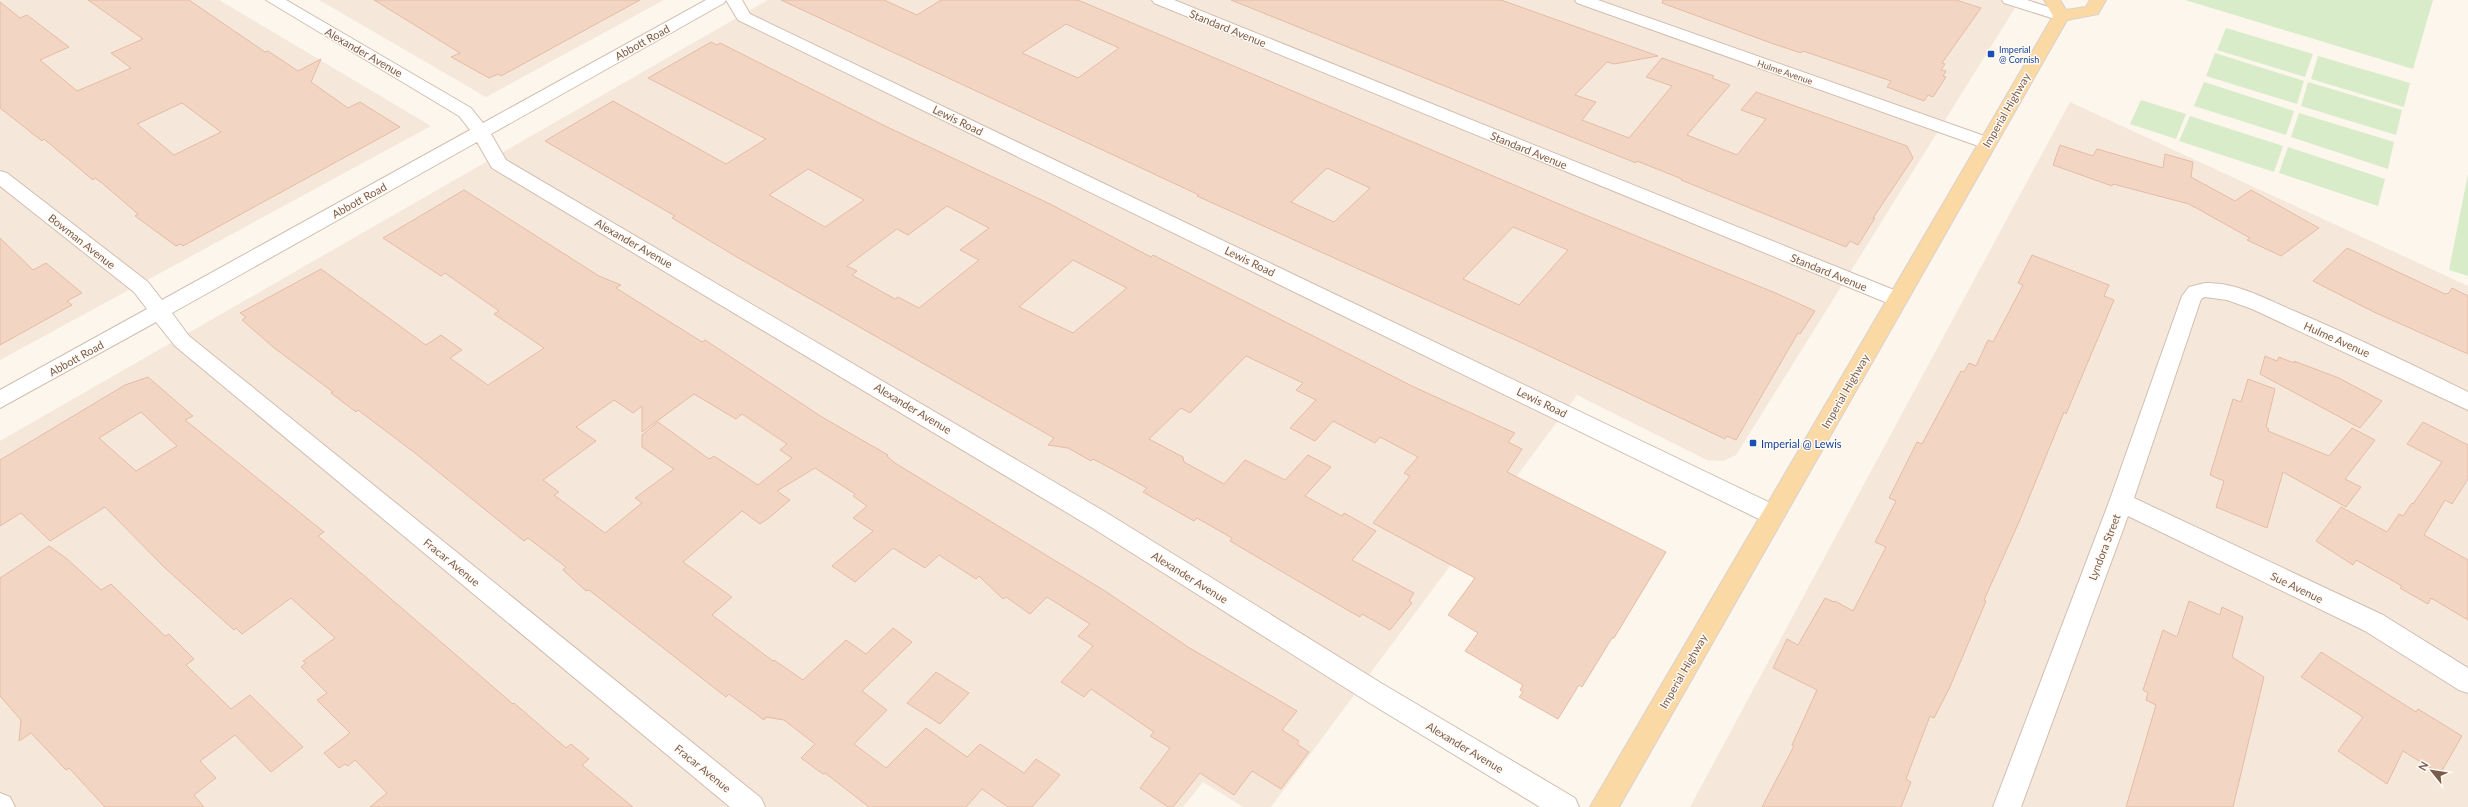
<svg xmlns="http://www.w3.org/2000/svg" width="2468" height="807" viewBox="0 0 2468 807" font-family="Lato,sans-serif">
<rect width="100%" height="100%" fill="#fdf6ec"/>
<!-- residential -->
<path fill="#f5e8da" d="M 0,0 L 219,0 L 431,126 L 0,360 Z
M 319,0 L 664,0 L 486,97 Z
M 768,0 L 2020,0 L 1736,455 L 1723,461 L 1707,460 L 1577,395 L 1271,807 L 1243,807 L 1203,782 L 1183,807 L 0,807 L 0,441 Z
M 2070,102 L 2468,286 L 2468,807 L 1690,807 Z"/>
<!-- green -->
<path fill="#d8ecc9" d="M 2185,0 L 2433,0 L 2413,69 Z
M 2226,28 L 2313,54 L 2305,77 L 2217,50 Z
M 2215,53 L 2304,81 L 2297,104 L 2206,76 Z
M 2318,56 L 2410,83 L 2404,107 L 2311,79 Z
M 2204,82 L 2294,111 L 2286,135 L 2194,106 Z
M 2308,82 L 2402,110 L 2396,135 L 2301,106 Z
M 2141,100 L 2186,114 L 2176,139 L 2130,124 Z
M 2299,113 L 2394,142 L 2388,169 L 2291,137 Z
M 2190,116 L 2283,146 L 2274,172 L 2179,141 Z
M 2288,147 L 2385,179 L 2378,206 L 2279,173 Z
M 2468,174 L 2468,276 L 2449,270 Z"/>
<!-- building -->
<path fill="#f3d5c3" stroke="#e6bba3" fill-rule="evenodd" d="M 88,0 L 189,0 L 265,52 L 268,51 L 298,71 L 321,59 L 311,82 L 348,108 L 360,102 L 400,127 L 183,246 L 181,244 L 176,246 L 135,216 L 138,214 L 102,183 L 95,178 L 93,180 L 44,139 L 42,141 L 0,108 L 0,2 L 20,18 L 27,15 L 69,47 L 40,60 L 77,91 L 131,68 L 111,53 L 143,39 ZM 182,103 L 221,132 L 174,155 L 137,124 Z
M 374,0 L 640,0 L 501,76 L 498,74 L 489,78 L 451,57 L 460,53 Z
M 781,0 L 884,0 L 917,15 L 941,0 L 1078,0 L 1578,212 L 1778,294 L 1815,311 L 1800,334 L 1798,333 L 1736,440 L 1727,436 L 1725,439 L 1520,342 L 1197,196 L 1199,195 ZM 1066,24 L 1119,48 L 1078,78 L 1022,53 ZM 1327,168 L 1370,188 L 1334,222 L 1291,202 ZM 1513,227 L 1568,250 L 1519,305 L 1463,279 Z
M 1231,0 L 1501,0 L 1658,56 L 1614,64 L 1607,62 L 1575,95 L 1596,102 L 1582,120 L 1629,138 L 1672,86 L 1646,77 L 1662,58 L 1714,76 L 1712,78 L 1730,85 L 1687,135 L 1737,155 L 1766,119 L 1741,110 L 1756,92 L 1907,146 L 1913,158 L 1873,218 L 1875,218 L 1858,245 L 1850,241 L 1846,247 L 1681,180 L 1682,179 L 1637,161 L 1636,163 Z
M 1663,0 L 1956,0 L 1981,8 L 1942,63 L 1945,64 L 1941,70 L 1946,71 L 1943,76 L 1946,77 L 1933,97 L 1928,95 L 1924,101 L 1887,87 L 1891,81 L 1803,51 L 1801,53 L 1771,43 L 1662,3 Z
M 711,42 L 717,45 L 720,43 L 883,125 L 1050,204 L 1151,257 L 1153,255 L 1414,387 L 1515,433 L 1508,442 L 1522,449 L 1507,472 L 1666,552 L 1614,638 L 1612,638 L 1582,687 L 1579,685 L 1558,719 L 1519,697 L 1523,692 L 1520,690 L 1523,685 L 1465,651 L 1478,633 L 1448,615 L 1475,578 L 1373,523 L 1410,476 L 1404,473 L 1418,457 L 1380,437 L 1375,443 L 1333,421 L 1315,441 L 1290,428 L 1316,400 L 1296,390 L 1303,383 L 1246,356 L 1190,413 L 1181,408 L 1149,439 L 1183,457 L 1184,462 L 1224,484 L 1245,460 L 1285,480 L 1308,455 L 1331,467 L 1305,496 L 1342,516 L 1344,513 L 1376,531 L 1352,560 L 1414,593 L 1409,601 L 1412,603 L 1390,630 L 1362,614 L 1360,617 L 1349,611 L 1230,541 L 1232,538 L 1197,518 L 1194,521 L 1143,492 L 1147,488 L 1101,463 L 1093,459 L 1091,461 L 1068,448 L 1048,445 L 1054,438 L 735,256 L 672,218 L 675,216 L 545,141 L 613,101 L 726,164 L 766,139 L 648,78 ZM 808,169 L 864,200 L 825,227 L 769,195 ZM 947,206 L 989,228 L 960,250 L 979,260 L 919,308 L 898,297 L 895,299 L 852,275 L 857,271 L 847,266 L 897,229 L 908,235 ZM 1073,260 L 1127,288 L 1073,333 L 1019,307 Z
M 2060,145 L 2093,156 L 2097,149 L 2163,168 L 2165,154 L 2193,162 L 2191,177 L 2235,201 L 2251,190 L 2319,228 L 2281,256 L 2247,240 L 2250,238 L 2189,204 L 2113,184 L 2112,186 L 2053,165 Z
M 464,190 L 599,276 L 621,285 L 616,288 L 702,342 L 705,340 L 822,417 L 888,455 L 887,456 L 895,463 L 1105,591 L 1188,647 L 1297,711 L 1282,730 L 1299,741 L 1297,744 L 1309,752 L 1281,789 L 1252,771 L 1234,795 L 1200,773 L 1173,807 L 1168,807 L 1140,788 L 1170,748 L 1150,736 L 1154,732 L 1091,689 L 1084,697 L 1061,682 L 1093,646 L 1078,636 L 1090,624 L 1047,597 L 1030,614 L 1006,597 L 1003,599 L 979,576 L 976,579 L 939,555 L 925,568 L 893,548 L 855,582 L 832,566 L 873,531 L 853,518 L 867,506 L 853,496 L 855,494 L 815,468 L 777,491 L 790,500 L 769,518 L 760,524 L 742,511 L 683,562 L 732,597 L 712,615 L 773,661 L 774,660 L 803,680 L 846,640 L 866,654 L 893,628 L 912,642 L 862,691 L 887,710 L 854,744 L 886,768 L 926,728 L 967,757 L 980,744 L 1024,773 L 1036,759 L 1060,775 L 1032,807 L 1008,807 L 982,789 L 966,807 L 869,807 L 825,773 L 823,774 L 801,758 L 815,744 L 784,720 L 766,717 L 764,720 L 729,694 L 726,697 L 589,590 L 586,591 L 563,570 L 566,567 L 528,538 L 524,541 L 415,453 L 358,410 L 356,412 L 331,393 L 333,392 L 273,347 L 242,320 L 246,317 L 240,313 L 321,269 L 426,345 L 441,335 L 462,350 L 450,358 L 488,385 L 544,348 L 494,314 L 499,311 L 445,273 L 441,276 L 383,238 ZM 694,394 L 736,419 L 742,414 L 787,444 L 780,450 L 792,458 L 758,485 L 714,456 L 709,459 L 658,422 L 642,435 L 642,447 L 674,469 L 635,498 L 642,503 L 605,533 L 554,495 L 559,492 L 543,480 L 596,441 L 576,427 L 614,400 L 633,413 L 642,406 L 642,432 Z
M 0,238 L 33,270 L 46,263 L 82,293 L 67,301 L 72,305 L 0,345 Z
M 2347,248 L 2445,294 L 2449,293 L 2452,288 L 2468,296 L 2468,354 L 2374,312 L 2313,281 Z
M 2032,255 L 2109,285 L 2104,296 L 2114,300 L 2066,414 L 2064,412 L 2019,522 L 1984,600 L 1986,601 L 1949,689 L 1934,718 L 1930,716 L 1906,779 L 1911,782 L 1901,807 L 1762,807 L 1794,746 L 1792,745 L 1817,690 L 1773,668 L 1787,639 L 1798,645 L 1825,598 L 1834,602 L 1835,601 L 1853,611 L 1886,547 L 1875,542 L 1896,501 L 1889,498 L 1917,442 L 1922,444 L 1961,371 L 1964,372 L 1969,363 L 1976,366 L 1988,340 L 1993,342 L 2023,285 L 2018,283 Z
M 2265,356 L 2277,361 L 2279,357 L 2294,363 L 2294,361 L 2339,378 L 2382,401 L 2360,428 L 2260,374 Z
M 148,377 L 193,416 L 185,420 L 324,532 L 318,536 L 513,704 L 514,703 L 566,748 L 571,744 L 589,759 L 582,765 L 633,807 L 370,807 L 387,793 L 355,760 L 348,766 L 345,764 L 339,768 L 324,753 L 350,733 L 317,700 L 327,693 L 301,667 L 306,663 L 303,661 L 335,638 L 291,598 L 242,634 L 236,628 L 234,630 L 165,568 L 105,507 L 50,541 L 21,513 L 0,526 L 0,460 L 125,385 ZM 141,412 L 177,446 L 136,471 L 99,438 Z
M 2248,379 L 2275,389 L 2266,427 L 2269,429 L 2268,431 L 2329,456 L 2352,428 L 2375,440 L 2345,479 L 2361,487 L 2346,507 L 2283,472 L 2267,528 L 2216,507 L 2224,481 L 2210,475 L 2233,399 L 2241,402 Z
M 2423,422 L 2468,445 L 2468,479 L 2452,504 L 2445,500 L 2424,535 L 2468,560 L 2468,620 L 2431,598 L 2428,604 L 2400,588 L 2402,586 L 2356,560 L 2353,565 L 2316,541 L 2341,507 L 2387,532 L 2399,514 L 2403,516 L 2412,503 L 2413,504 L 2442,462 L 2407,444 Z
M 49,546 L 66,558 L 101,590 L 111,584 L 165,636 L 169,634 L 194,659 L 186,665 L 231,709 L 250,695 L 303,747 L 271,772 L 235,735 L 200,761 L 216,778 L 194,795 L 204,807 L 105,807 L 69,768 L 66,770 L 31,733 L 19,741 L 21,720 L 0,696 L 0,578 Z
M 2189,601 L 2220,615 L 2222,607 L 2243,617 L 2232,657 L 2264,677 L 2233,807 L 2126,807 L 2156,705 L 2146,700 L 2148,693 L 2143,690 L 2163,630 L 2177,637 Z
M 2321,652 L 2416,712 L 2418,709 L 2462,736 L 2440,774 L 2403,751 L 2387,784 L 2338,751 L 2363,717 L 2301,677 Z
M 936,672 L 969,693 L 940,724 L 907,703 Z"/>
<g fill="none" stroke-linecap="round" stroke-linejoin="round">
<defs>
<path id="minor" d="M 266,0 L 286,0 L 471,108 L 483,123 L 706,0 L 742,0 L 750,14 L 1781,508 L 1785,515 L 1781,522 L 1773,524 L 1765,522 L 738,20 L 726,0 L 724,3 L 491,134 L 506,160 L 1107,513 L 1381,683 L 1575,798 L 1579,807 L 1540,807 L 1363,699 L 1091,527 L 492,168 L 477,142 L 172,313 L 189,336 L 761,798 L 765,807 L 730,807 L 175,346 L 156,322 L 0,408 L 0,390 L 147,309 L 134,292 L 0,186 L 0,171 L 7,173 L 148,282 L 162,300 L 470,130 L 459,116 Z
M 1152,0 L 1174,0 L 1904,294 L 1907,299 L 1904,304 L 1897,306 L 1890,304 L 1154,3 Z
M 1575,0 L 1598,0 L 1993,139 L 1996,143 L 1993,147 L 1981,147 L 1577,3 Z
M 2002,0 L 2027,0 L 2067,13 L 2069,16 L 2067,19 L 2061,21 L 2004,3 Z
M 2205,283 C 2236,282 2266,299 2294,311 C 2353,336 2411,364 2468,392 L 2468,410 L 2252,309 L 2227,300 L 2205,297 L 2201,299 L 2134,498 L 2383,615 L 2468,668 L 2468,693 L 2459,690 L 2365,631 L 2128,516 L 2021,807 L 1993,807 L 2109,502 L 2182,296 L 2189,287 Z
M 0,793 L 10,797 L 15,807 L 0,807 Z"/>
<path id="major" d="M 2044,0 L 2060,0 L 2066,10 L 2086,7 L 2090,0 L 2106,0 L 2098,14 L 2067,20 L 1619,807 L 1590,807 L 2053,16 Z"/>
</defs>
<!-- minor casing -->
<use href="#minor" stroke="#d1beb0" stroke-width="2"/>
<!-- major casing -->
<use href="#major" stroke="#dad1cd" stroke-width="2"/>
<!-- minor -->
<use href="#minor" fill="#fff" fill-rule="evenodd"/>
<!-- major -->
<use href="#major" fill="#fbd9a5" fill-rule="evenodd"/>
</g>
<!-- markers -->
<g fill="#1a4fb4" stroke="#fffaf3" stroke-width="1.5">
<rect x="1987" y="50" width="8" height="8" rx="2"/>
<rect x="1749" y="439" width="8" height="8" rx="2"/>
</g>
<g text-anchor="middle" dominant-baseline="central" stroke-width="3" stroke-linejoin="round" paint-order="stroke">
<!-- far-transit labels -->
<g font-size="9" fill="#164399" stroke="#fffaf3" text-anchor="start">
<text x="1999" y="49">Imperial<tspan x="1999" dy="10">@ Cornish</tspan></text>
</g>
<!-- far-street labels -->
<g font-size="9" fill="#7a5c4d" stroke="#fffaf3">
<text transform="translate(1785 72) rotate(19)">Hulme Avenue</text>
</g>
<!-- street labels -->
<g font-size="11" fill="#7a5c4d" stroke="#fffaf3">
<text transform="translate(1228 28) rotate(22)">Standard Avenue</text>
<text transform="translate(642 42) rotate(-29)">Abbott Road</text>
<text transform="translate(364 52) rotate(30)">Alexander Avenue</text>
<text transform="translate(2006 110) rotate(-60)">Imperial Highway</text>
<text transform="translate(958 120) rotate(26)">Lewis Road</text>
<text transform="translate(1529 150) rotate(22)">Standard Avenue</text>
<text transform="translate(359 200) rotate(-29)">Abbott Road</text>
<text transform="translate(82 241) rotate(38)">Bowman Avenue</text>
<text transform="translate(634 243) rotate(30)">Alexander Avenue</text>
<text transform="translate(1250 261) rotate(26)">Lewis Road</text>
<text transform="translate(1829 272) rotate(22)">Standard Avenue</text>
<text transform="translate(2337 339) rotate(24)">Hulme Avenue</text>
<text transform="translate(76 358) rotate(-29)">Abbott Road</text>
<text transform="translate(1845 391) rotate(-60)">Imperial Highway</text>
<text transform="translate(1542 402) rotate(26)">Lewis Road</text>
<text transform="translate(913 408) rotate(31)">Alexander Avenue</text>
<text transform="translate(2104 547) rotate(-69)">Lyndora Street</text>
<text transform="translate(452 562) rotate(39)">Fracar Avenue</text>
<text transform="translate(1190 577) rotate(32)">Alexander Avenue</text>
<text transform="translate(2297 587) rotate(26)">Sue Avenue</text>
<text transform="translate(1683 671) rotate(-60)">Imperial Highway</text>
<text transform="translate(1465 747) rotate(31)">Alexander Avenue</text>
<text transform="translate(703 768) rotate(39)">Fracar Avenue</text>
</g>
<!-- transit labels -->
<g font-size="11" fill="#164399" stroke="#fffaf3" text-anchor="start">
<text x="1761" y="443">Imperial @ Lewis</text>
</g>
</g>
<!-- north arrow -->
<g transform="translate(2432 771) rotate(300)" stroke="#fffaf3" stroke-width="3" paint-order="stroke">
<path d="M0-3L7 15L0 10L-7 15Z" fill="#7a5c4d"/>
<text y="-6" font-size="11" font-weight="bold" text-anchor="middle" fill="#7a5c4d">N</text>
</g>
</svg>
